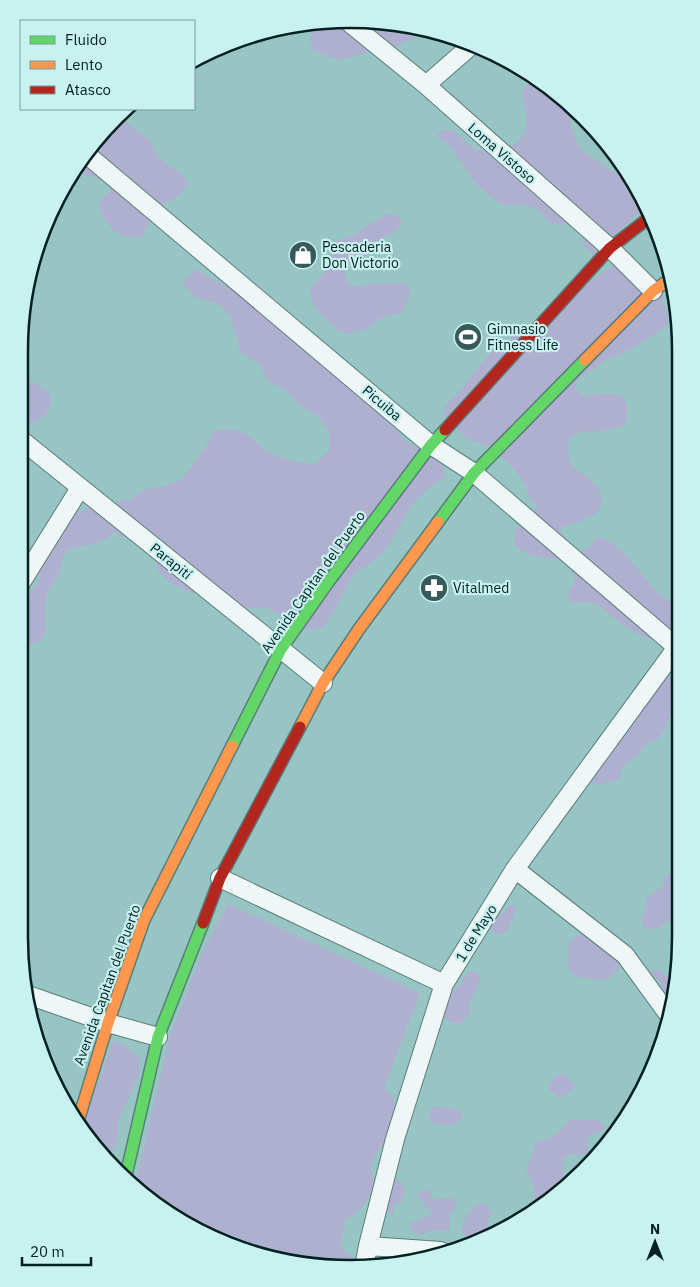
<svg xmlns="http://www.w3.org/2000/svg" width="700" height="1287" viewBox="0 0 700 1287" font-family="'IBM Plex Sans',sans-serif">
<rect width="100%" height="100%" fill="#97c5c4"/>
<!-- green -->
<path fill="#afb0d0" d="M 328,19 L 393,22 L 427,29 L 416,38 L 406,41 L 389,51 L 370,51 L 341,60 L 331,58 L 313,50 L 310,41 L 313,22 Z
M 538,79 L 573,106 L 571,108 L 571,128 L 578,145 L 585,153 L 616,173 L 632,178 L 646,207 L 593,254 L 585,247 L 580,229 L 572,224 L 551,224 L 535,208 L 525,205 L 503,205 L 494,200 L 478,186 L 460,162 L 450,146 L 441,141 L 436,133 C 460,123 458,141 475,149 C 490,156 521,148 525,131 C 529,119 523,104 522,92 L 528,84 Z
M 117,116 L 150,140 L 159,158 L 183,175 L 188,183 L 186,188 L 171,201 L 162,204 L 156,211 L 153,221 L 146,228 L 143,237 C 119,240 107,228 98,206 L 102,198 L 110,192 L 111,183 L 102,179 L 83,175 C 79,150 101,132 117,116 Z
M 387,214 L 397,215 L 402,223 L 397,231 L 379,239 C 376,245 373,251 367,255 C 352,263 346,260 346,280 L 352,287 L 379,283 L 406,284 L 411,292 L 402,313 L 383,317 L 366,329 L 346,334 L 337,330 L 315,307 L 311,299 L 310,289 L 328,267 L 329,257 L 337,241 L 354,235 L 370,224 Z
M 619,262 L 665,292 L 663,301 L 661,304 L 665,306 L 668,315 L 668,325 L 628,351 L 610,358 L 577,380 L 575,389 L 583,396 C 600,395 606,391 624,397 C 628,408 628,415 624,426 C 617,427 610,430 603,431 C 588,432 581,428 569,439 C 568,448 567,458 572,466 C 576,472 585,474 590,479 C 600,487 607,504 596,513 C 591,518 568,526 560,528 C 566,542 568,550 585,551 L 598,537 C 634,546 650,602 679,603 L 679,629 L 673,631 L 669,640 C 648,644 626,628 610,615 C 605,612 602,607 598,605 C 590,600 580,603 571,603 L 568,593 C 581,577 573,565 554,559 C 547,557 540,558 534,556 C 528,554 522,550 516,548 C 515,545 514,542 514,539 C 513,528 529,508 539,508 L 528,495 L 526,485 L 509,463 L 486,445 L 467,439 L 445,416 L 444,407 L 458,393 L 491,352 L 603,272 Z
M 195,269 L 227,287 L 245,293 L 382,415 L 408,443 L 440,458 L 445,477 L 429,488 L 414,502 L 385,551 L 352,577 L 333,613 L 322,629 L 303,629 L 268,608 L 247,608 L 229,605 L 212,594 L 191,592 L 172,584 L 158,571 L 150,552 L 137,539 L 117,536 L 112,530 L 112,534 C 97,549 77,542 66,552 C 61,557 62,565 60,570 C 57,579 50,586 47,595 C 40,618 60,645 19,646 L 19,613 L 39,580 L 40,570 L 39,561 L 73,514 L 92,507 L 130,499 L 146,489 L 165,486 L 182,479 L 205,448 L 213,431 C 226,429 239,428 251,437 C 256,441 259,447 265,450 C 281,459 296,462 314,464 L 329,451 L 329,432 L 318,416 L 300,406 L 287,391 L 268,381 L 258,363 L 240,352 L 236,334 L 230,316 L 216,303 L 195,298 L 182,283 Z
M 19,373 C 23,376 27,380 32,382 C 37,385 42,386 46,390 C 57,401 48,416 36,422 C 32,424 26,422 21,423 L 19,443 Z
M 675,674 L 680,676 L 680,694 L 674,703 L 665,729 L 657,740 L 647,743 L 639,753 L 622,768 L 619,780 L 596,785 L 587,778 L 658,680 Z
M 680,868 L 680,913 L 656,929 L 644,928 L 642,922 L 647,897 L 663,886 L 664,878 Z
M 228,904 L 420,993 L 384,1088 L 394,1098 L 394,1136 C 384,1144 376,1151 372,1163 C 370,1169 374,1176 373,1183 C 372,1197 359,1214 346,1219 L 340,1246 L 355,1260 L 355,1266 L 265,1257 L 166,1213 L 135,1184 L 170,1036 L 202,953 Z
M 512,904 L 517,907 L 507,932 C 500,935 494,935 489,928 L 491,923 Z
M 595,927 L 624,961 C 606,988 600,980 574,976 L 568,967 L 569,943 L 581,933 Z
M 659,970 L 671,980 L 677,981 L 672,1008 L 663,990 L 662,984 L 650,971 Z
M 474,971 L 481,976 L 474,995 L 469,1001 L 471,1011 L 462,1023 C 444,1023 441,1018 442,1001 L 459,986 L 467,973 Z
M 113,1040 L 125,1046 L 140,1058 L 139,1075 L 118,1121 L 118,1137 L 114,1150 L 106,1156 L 87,1139 L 82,1130 Z
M 559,1074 L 565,1074 L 575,1086 L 566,1094 L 560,1098 L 549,1090 L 548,1084 Z
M 433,1106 L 459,1110 L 462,1114 L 461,1119 L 454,1125 L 432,1124 L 429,1120 L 429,1113 Z
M 595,1119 L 604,1124 L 603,1131 L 587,1136 L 588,1143 L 588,1155 L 567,1154 C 561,1162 565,1170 562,1179 C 559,1186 556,1185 556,1194 L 535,1207 C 535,1193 533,1180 525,1169 L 532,1158 L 536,1142 C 552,1138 559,1135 568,1120 Z
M 388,1179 C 399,1179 402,1181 405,1191 L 401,1202 L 394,1205 L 393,1214 L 380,1213 Z
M 429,1188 L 432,1199 L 454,1198 L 457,1208 L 449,1214 L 450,1229 L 437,1231 L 429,1230 L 422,1235 L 413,1232 L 409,1224 L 432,1214 L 416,1194 Z
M 481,1203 L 488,1206 L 493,1213 L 488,1219 L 488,1234 L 476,1240 L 467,1237 L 461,1231 C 464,1219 470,1207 481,1203 Z"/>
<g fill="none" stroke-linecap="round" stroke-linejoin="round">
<defs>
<path id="street" d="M 346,20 L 426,85 L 610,248 L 653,291
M 426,85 L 473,44
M 85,153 L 431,445 L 474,473 L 680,650
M 19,438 L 323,683
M 19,586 L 80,488
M 515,869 L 625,955 L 671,1018
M 220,878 L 444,984
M 28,995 L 108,1023 L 158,1037
M 368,1246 L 441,1251
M 364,1267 L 368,1246 L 395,1139 L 444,984 L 515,869 L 680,643"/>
<path id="fast" d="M 438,522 L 474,473 L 585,360
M 232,746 L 281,649 L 329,581 L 431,445 L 445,430
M 126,1175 L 158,1037 L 203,923"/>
<path id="slow" d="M 585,360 L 653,291 L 672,278
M 300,727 L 323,683 L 359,629 L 438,522
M 78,1121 L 108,1023 L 144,920 L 232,746"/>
<path id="jam" d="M 445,430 L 610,248 L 650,217
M 203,923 L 220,878 L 300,727"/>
</defs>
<!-- street casing -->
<use href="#street" stroke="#5b7d7c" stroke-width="20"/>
<!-- fast casing -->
<use href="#fast" stroke="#5b7d7c" stroke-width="14"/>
<!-- slow casing -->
<use href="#slow" stroke="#5b7d7c" stroke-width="14"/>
<!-- jam casing -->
<use href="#jam" stroke="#5b7d7c" stroke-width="14"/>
<!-- street -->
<use href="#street" stroke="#eff6f6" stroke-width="18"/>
<!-- fast -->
<use href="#fast" stroke="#63d668" stroke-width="11"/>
<!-- slow -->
<use href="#slow" stroke="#ff974d" stroke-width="11"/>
<!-- jam -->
<use href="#jam" stroke="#b3261e" stroke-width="11"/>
</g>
<!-- icons -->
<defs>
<symbol id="shop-disc" viewBox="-11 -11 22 22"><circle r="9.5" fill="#355a59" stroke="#c9f1ef"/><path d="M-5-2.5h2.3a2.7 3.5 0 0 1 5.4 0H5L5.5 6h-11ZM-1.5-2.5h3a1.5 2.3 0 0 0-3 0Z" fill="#fff"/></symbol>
<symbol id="stadium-disc" viewBox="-11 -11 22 22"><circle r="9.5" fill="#355a59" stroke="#c9f1ef"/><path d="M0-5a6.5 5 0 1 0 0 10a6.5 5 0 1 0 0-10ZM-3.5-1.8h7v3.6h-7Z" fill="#fff"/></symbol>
<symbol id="pharmacy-disc" viewBox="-11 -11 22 22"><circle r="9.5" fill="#355a59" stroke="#c9f1ef"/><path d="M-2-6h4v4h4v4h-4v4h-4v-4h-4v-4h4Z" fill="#fff"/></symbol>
</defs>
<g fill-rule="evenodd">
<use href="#shop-disc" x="287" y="239" width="32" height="32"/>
<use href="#stadium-disc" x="452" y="321" width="32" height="32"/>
<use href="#pharmacy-disc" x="418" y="572" width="32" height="32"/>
</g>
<g text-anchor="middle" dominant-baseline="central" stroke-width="4.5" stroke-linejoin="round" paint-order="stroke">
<!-- street labels -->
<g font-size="14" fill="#002120" stroke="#c9f1ef">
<text transform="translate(502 153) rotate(41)">Loma Vistoso</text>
<text transform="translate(382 403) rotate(40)">Picuiba</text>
<text transform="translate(171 561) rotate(39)">Parapití</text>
<text transform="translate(313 582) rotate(-55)">Avenida Capitan del Puerto</text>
<text transform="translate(476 933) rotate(-58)">1 de Mayo</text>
<text transform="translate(107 985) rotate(-70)">Avenida Capitan del Puerto</text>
</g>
<!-- poi labels -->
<g font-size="14" fill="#002120" stroke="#c9f1ef" text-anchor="start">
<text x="322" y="247">Pescaderia<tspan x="322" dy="16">Don Victorio</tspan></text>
<text x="487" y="329">Gimnasio<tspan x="487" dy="16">Fitness Life</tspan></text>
<text x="453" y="588">Vitalmed</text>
</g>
</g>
<!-- crop -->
<path d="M0 0H700V1287H0ZM350 28H350A322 322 0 0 1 672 350V938A322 322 0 0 1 350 1260H350A322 322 0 0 1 28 938V350A322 322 0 0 1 350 28Z" fill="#c9f1ef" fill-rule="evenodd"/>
<path fill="none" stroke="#002120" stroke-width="2.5" d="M350 28H350A322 322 0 0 1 672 350V938A322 322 0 0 1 350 1260H350A322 322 0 0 1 28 938V350A322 322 0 0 1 350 28Z"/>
<!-- legend -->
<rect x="20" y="20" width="175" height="90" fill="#c9f1ef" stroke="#799e9c"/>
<rect x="30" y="36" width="25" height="8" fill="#63d668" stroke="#799e9c"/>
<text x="65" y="45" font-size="15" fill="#002120">Fluido</text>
<rect x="30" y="61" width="25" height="8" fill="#ff974d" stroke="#799e9c"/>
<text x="65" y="70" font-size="15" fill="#002120">Lento</text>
<rect x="30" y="86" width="25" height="8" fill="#b3261e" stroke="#799e9c"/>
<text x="65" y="95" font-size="15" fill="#002120">Atasco</text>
<!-- north arrow -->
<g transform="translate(655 1242)" stroke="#c9f1ef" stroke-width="4" paint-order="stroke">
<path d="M0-4L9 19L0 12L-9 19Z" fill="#002120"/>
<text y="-8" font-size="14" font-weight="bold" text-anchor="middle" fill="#002120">N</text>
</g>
<!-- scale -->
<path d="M22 1257v8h69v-8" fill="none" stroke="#002120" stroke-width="2.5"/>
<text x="30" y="1257" font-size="15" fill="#002120" stroke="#c9f1ef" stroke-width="4" paint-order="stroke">20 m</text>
</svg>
